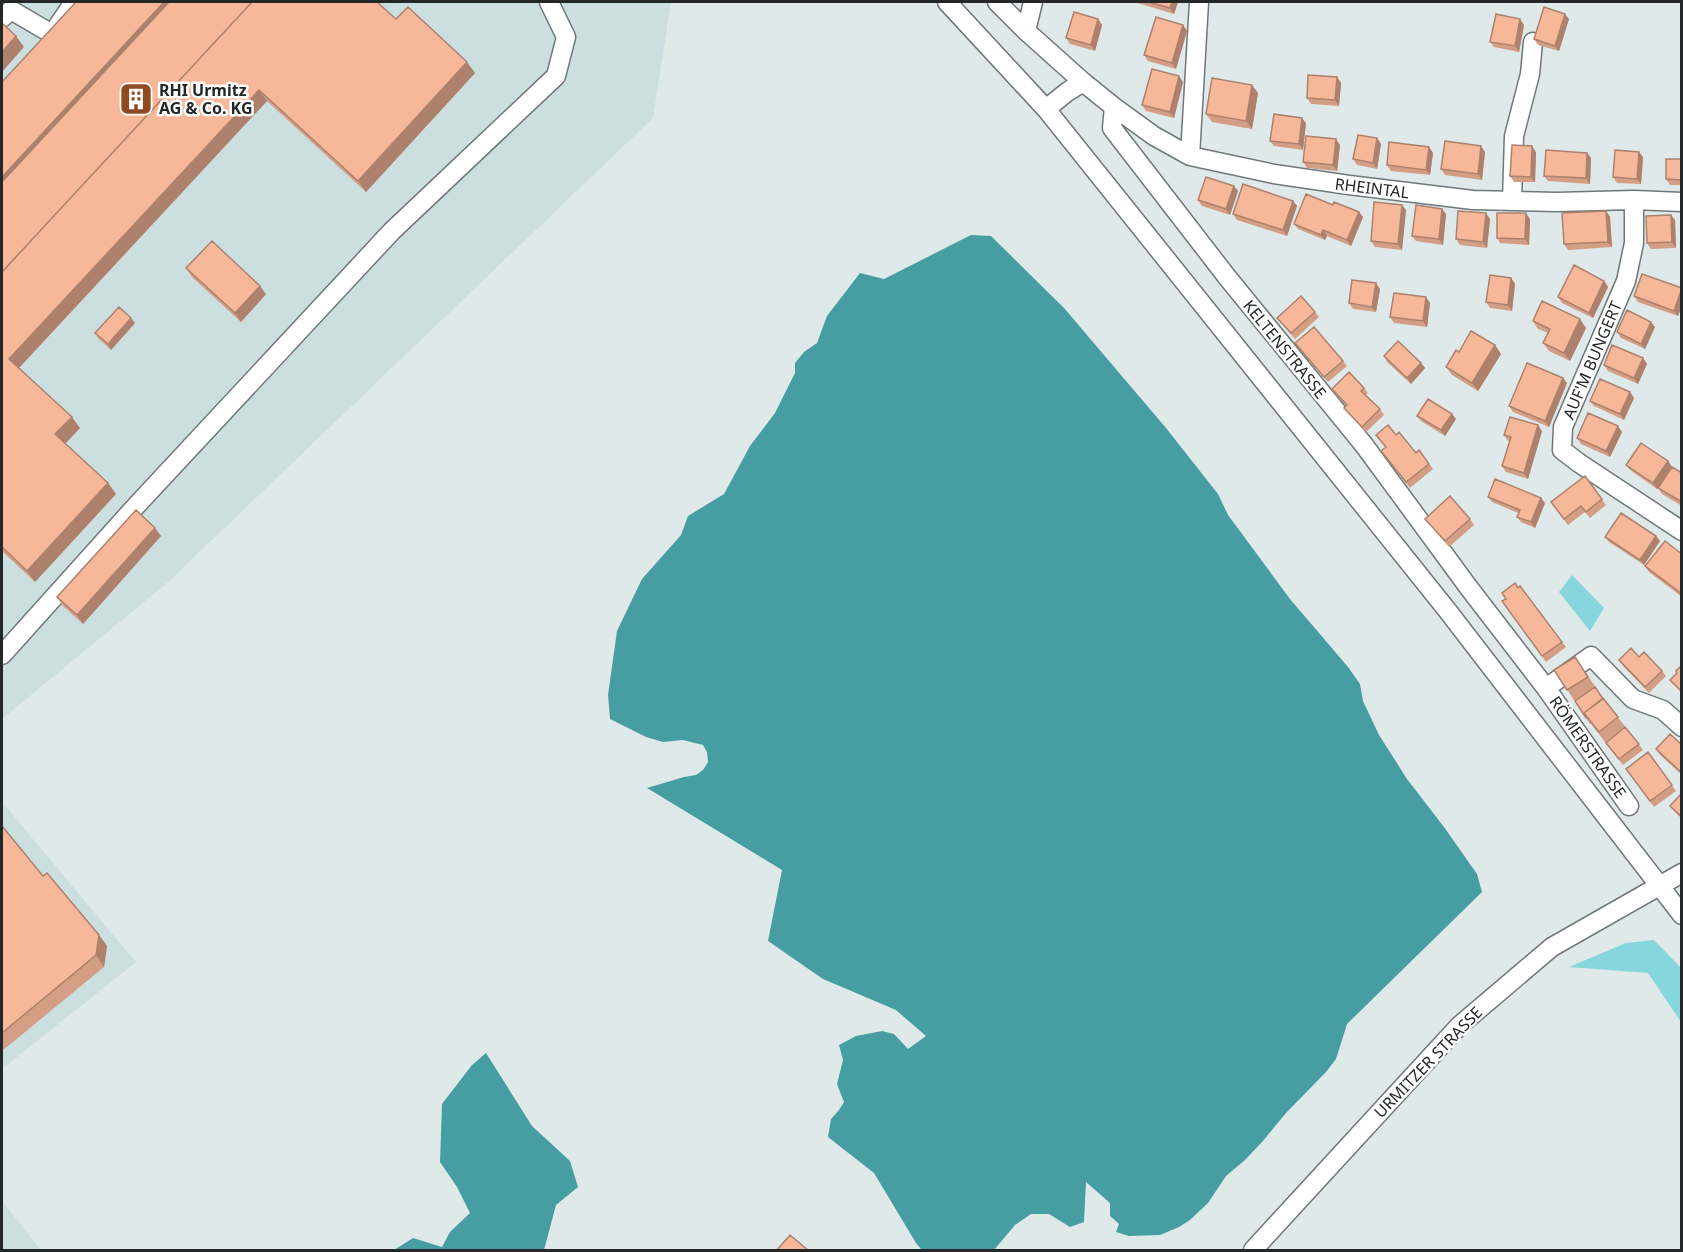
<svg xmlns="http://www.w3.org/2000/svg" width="1683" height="1252" viewBox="0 0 1683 1252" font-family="'Noto Sans',sans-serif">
<rect width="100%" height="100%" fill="#dfe9ea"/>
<!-- built -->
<path fill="#ccdfe0" d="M 2,2 L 671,2 L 653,118 L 167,583 L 2,719 Z
M 2,802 L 136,962 L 2,1069 Z
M 2,1201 L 41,1250 L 2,1250 Z"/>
<!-- green -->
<path fill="#85d7dd" d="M 1572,575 L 1604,608 L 1590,631 L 1559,592 Z
M 1654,940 L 1681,968 L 1681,1022 L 1648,973 L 1569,967 L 1626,943 Z"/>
<!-- water -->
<path fill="#469ea3" d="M 971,235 L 991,236 L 1064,308 L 1166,428 L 1218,494 L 1228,515 L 1290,599 L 1348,667 L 1360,684 L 1363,701 L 1379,735 L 1407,779 L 1444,827 L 1477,874 L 1482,892 L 1347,1024 L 1336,1059 L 1326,1072 L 1286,1113 L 1262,1142 L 1245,1160 L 1226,1176 L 1208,1203 L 1190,1220 L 1179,1227 L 1160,1235 L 1129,1236 L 1116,1232 L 1119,1224 L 1110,1216 L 1110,1203 L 1086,1182 L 1084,1222 L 1070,1227 L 1049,1214 L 1031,1214 L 1015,1225 L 994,1250 L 922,1250 L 916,1243 L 874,1173 L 828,1137 L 831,1119 L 839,1110 L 844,1102 L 837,1084 L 843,1060 L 839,1045 L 856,1036 L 882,1031 L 894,1034 L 908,1049 L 926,1036 L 896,1010 L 823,979 L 768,941 L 782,870 L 647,788 L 684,777 L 696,775 L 703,770 L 708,762 L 707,752 L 703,745 L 683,740 L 663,742 L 646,737 L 610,719 L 608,695 L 617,631 L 642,579 L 681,535 L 688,516 L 724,494 L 750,446 L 775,413 L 795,373 L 795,363 L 804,352 L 817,343 L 827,316 L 860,273 L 884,279 Z
M 486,1053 L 532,1126 L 570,1161 L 578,1187 L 556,1205 L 544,1250 L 394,1250 L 413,1238 L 442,1247 L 450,1232 L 470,1213 L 457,1187 L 440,1162 L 442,1104 L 472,1065 Z"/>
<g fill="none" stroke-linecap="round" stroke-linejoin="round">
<defs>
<path id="minor" d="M 947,2 L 1046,109 L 1447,610 L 1682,915
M 997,2 L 1026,31 L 1083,82
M 2,18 L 11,10 L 52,34
M 57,27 L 74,2
M 1026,31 L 1033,2
M 1114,107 L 1112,128 L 1227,277 L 1364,445 L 1469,588 L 1546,688 L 1629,806
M 1046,109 L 1067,92 L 1083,82 L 1114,107 L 1154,136 L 1190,156 L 1274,174 L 1349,185 L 1473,200 L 1557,202 L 1634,200 L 1682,202
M 1190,156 L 1199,2
M 1634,200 L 1634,243 L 1626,281 L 1563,427 L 1562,450 L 1579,463 L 1682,531
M 1512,201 L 1514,136 L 1530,74 L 1533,42
M 2,655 L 135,507 L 392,231 L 556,76 L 566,37 L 549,2
M 1546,688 L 1591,656 L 1633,699 L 1663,710 L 1682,727
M 1253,1250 L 1459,1026 L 1552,947 L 1682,873"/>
</defs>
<!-- minor casing -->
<use href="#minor" stroke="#6f7778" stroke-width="21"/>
<!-- minor -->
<use href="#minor" stroke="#fff" stroke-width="18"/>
</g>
<!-- wall -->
<path fill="#d49e84" d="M 1134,2 L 1178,2 L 1174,14 Z
M 396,19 L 475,73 L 366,192 L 267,101 L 19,368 L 80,428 L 65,444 L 108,483 L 116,494 L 35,582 L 2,551 L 2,82 Z
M 1098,19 L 1102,25 L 1095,51 L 1070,44 L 1066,38 Z
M 1569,19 L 1559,51 L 1538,45 L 1534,39 Z
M 1183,25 L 1187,31 L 1176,69 L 1148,61 L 1144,55 Z
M 1524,25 L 1519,52 L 1494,47 L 1490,42 Z
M 1337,77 L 1341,83 L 1339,106 L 1311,104 L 1307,98 Z
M 1183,82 L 1174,118 L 1146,111 L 1142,105 Z
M 1258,93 L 1252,129 L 1212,122 L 1206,114 Z
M 1306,123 L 1303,150 L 1274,146 L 1270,141 Z
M 1377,138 L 1381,144 L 1377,169 L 1357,165 L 1353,159 Z
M 1340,145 L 1337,171 L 1307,168 L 1303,162 Z
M 1429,147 L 1433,153 L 1430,175 L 1391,171 L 1387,165 Z
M 1485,152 L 1482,180 L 1445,175 L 1441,169 Z
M 1536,152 L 1535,182 L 1514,182 L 1510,176 Z
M 1587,153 L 1591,158 L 1590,184 L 1548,181 L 1544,176 Z
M 1643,157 L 1641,184 L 1617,183 L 1613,177 Z
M 1682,159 L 1682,185 L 1670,185 L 1666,179 Z
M 1234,186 L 1238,191 L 1230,215 L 1202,206 L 1198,200 Z
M 1293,201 L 1297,206 L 1287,236 L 1237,220 L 1233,214 Z
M 1333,205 L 1359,212 L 1363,217 L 1351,246 L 1327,236 L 1325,240 L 1298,229 L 1294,224 Z
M 1442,209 L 1446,214 L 1443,245 L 1416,241 L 1412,236 Z
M 1406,210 L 1402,250 L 1375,247 L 1371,241 Z
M 1606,211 L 1610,217 L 1612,247 L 1568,250 L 1564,244 Z
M 1490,219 L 1487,248 L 1460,245 L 1456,239 Z
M 1530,219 L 1529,245 L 1500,243 L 1497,238 Z
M 1675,220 L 1676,248 L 1651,249 L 1647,243 Z
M 186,268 L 266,294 L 241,322 L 192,277 Z
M 1511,278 L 1515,284 L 1512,311 L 1490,308 L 1486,302 Z
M 1604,281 L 1608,287 L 1593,318 L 1562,303 L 1558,297 Z
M 1682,288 L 1682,306 L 1678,316 L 1638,302 L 1634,296 Z
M 1380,289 L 1376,312 L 1353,309 L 1349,303 Z
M 1430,303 L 1427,327 L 1394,323 L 1390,317 Z
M 1315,312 L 1319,317 L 1295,339 L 1277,318 Z
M 1533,321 L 1586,328 L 1570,361 L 1549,351 L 1543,343 L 1548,333 L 1538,329 Z
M 135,323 L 111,350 L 99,339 L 95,333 Z
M 1655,327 L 1645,349 L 1621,338 L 1617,332 Z
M 1295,343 L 1343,361 L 1347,366 L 1328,382 Z
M 1495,345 L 1501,354 L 1478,391 L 1452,375 L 1446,367 L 1459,352 Z
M 1384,356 L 1421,363 L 1425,368 L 1411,384 L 1387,362 Z
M 1643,358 L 1647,364 L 1638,384 L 1608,371 L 1604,365 Z
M 1567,383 L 1549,427 L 1513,412 L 1509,406 Z
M 1364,388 L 1368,393 L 1366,395 L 1380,409 L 1384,415 L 1366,432 L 1348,413 L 1344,408 L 1346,405 L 1336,395 L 1332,389 Z
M 1630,392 L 1634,398 L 1624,420 L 1594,406 L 1590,401 Z
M 1452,414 L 1456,419 L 1445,436 L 1421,421 L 1417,416 Z
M 1542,431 L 1528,479 L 1506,472 L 1502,466 L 1510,441 L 1508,441 L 1504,435 Z
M 1622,432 L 1610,457 L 1581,444 L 1577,438 Z
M 1396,435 L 1416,453 L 1419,450 L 1433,469 L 1410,488 L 1385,456 L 1386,447 Z
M 1668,461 L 1672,467 L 1682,473 L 1682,506 L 1662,494 L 1658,488 L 1667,474 L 1657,489 L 1630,470 L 1626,465 Z
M 1585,476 L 1606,505 L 1590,518 L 1585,512 L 1568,525 L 1551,502 Z
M 1488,497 L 1541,498 L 1545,503 L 1535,528 L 1521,522 L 1517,517 L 1518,513 L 1492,502 Z
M 1425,519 L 1470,519 L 1474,525 L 1449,547 Z
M 155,528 L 161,536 L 83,624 L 63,606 L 57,597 Z
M 1656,536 L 1660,541 L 1644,565 L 1609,542 L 1605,537 Z
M 1682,554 L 1682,597 L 1649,572 L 1645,566 Z
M 1520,586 L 1566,647 L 1546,662 L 1502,601 Z
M 1575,657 L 1603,698 L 1643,750 L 1623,765 L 1591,724 L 1590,724 L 1554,670 Z
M 1639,657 L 1662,671 L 1666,676 L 1649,693 L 1623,666 L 1619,660 Z
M 1682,745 L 1682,775 L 1660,755 L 1656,749 Z
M 1648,752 L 1676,791 L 1654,807 L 1626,769 Z
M 1682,793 L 1682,819 L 1674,811 L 1670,806 Z
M 2,826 L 43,876 L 99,935 L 107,946 L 104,967 L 2,1051 Z"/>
<!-- shaded-wall -->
<path fill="#ad816c" d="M 164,2 L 182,2 L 2,197 L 2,177 Z
M 1172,2 L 1178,2 L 1174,14 L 1170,8 Z
M 1565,14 L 1569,19 L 1559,51 L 1555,46 Z
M 1098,19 L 1102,25 L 1095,51 L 1091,45 Z
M 1520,19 L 1524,25 L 1519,52 L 1515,46 Z
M 1183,25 L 1187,31 L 1176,69 L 1172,63 Z
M 16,36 L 24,47 L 2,72 L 2,52 Z
M 467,62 L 475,73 L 366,192 L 358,181 Z
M 1179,76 L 1183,82 L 1174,118 L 1170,112 Z
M 1337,77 L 1341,83 L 1339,106 L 1335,100 Z
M 1252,85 L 1258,93 L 1252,129 L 1246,121 Z
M 259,90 L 267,101 L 17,370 L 9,359 Z
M 1302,118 L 1306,123 L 1303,150 L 1299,144 Z
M 1377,138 L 1381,144 L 1377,169 L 1373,163 Z
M 1336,139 L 1340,145 L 1337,171 L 1333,165 Z
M 1481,146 L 1485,152 L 1482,180 L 1478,174 Z
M 1532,146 L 1536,152 L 1535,182 L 1531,177 Z
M 1429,147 L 1433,153 L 1430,175 L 1426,170 Z
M 1639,152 L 1643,157 L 1641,184 L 1637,179 Z
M 1587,153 L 1591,158 L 1590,184 L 1586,178 Z
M 1234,186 L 1238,191 L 1230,215 L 1226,209 Z
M 1293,201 L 1297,206 L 1287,236 L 1283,230 Z
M 1402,205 L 1406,210 L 1402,250 L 1398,244 Z
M 1442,209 L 1446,214 L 1443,245 L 1439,239 Z
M 1606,211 L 1610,217 L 1612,247 L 1608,242 Z
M 1359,212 L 1363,217 L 1351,246 L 1347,240 Z
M 1486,213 L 1490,219 L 1487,248 L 1483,242 Z
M 1526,213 L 1530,219 L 1529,245 L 1525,239 Z
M 1671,215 L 1675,220 L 1676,248 L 1672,242 Z
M 1323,230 L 1327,236 L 1325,240 L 1321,235 Z
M 1511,278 L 1515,284 L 1512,311 L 1508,305 Z
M 1604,281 L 1608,287 L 1593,318 L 1589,313 Z
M 1376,283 L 1380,289 L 1376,312 L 1372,307 Z
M 260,286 L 266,294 L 241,322 L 235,313 Z
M 1682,289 L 1682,306 L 1678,316 L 1674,311 Z
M 1426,297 L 1430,303 L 1427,327 L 1423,321 Z
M 131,318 L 135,323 L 111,350 L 108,344 Z
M 1580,319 L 1586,328 L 1570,361 L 1564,353 Z
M 1651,322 L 1655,327 L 1645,349 L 1641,344 Z
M 1495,345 L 1501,354 L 1478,391 L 1472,383 Z
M 1643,358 L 1647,364 L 1638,384 L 1634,378 Z
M 1421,363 L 1425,368 L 1411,384 L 1407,378 Z
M 1563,378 L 1567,383 L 1549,427 L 1545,421 Z
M 1630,392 L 1634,398 L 1624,420 L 1620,414 Z
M 1452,414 L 1456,419 L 1445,436 L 1441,430 Z
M 72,417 L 80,428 L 63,446 L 55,434 Z
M 1538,425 L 1542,431 L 1528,479 L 1524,473 Z
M 1618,426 L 1622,432 L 1610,457 L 1606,451 Z
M 1668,461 L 1672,467 L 1657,489 L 1653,483 Z
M 108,483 L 116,494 L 35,582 L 27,571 Z
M 1541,498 L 1545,503 L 1535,528 L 1531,522 Z
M 155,528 L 161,536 L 83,624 L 77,615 Z
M 1656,536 L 1660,541 L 1644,565 L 1640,560 Z
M 99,935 L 107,946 L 104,967 L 96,955 Z"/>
<!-- building -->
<path fill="#f7b89a" stroke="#ad816c" stroke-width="1.5" d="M 76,2 L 164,2 L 2,177 L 2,82 Z
M 169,2 L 252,2 L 2,272 L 2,182 Z
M 252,2 L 377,2 L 396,19 L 408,7 L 467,62 L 358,181 L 259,90 L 9,359 L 72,417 L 55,434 L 108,483 L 27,571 L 2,547 L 2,272 Z
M 1148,2 L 1172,2 L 1170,8 Z
M 1544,7 L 1565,14 L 1555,46 L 1534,39 Z
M 1074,12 L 1098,19 L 1091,45 L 1066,38 Z
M 1496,14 L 1520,19 L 1515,46 L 1490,42 Z
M 1156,17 L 1183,25 L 1172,63 L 1144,55 Z
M 2,23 L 16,36 L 2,52 Z
M 1152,69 L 1179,76 L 1170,112 L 1142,105 Z
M 1308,75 L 1337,77 L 1335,100 L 1307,98 Z
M 1212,78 L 1252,85 L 1246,121 L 1206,114 Z
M 1274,114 L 1302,118 L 1299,144 L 1270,141 Z
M 1358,135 L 1377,138 L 1373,163 L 1353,159 Z
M 1306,136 L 1336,139 L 1333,165 L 1303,162 Z
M 1445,141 L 1481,146 L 1478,174 L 1441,169 Z
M 1389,142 L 1429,147 L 1426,170 L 1387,165 Z
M 1512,145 L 1532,146 L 1531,177 L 1510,176 Z
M 1546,150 L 1587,153 L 1586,178 L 1544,176 Z
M 1615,150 L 1639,152 L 1637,179 L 1613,177 Z
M 1666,159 L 1682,159 L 1682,180 L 1666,179 Z
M 1206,177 L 1234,186 L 1226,209 L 1198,200 Z
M 1243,184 L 1293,201 L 1283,230 L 1233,214 Z
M 1306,194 L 1333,205 L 1334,202 L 1359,212 L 1347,240 L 1323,230 L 1321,235 L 1294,224 Z
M 1374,202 L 1402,205 L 1398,244 L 1371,241 Z
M 1416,205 L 1442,209 L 1439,239 L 1412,236 Z
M 1458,211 L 1486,213 L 1483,242 L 1456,239 Z
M 1606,211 L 1608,242 L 1564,244 L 1562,213 Z
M 1497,213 L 1526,213 L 1525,239 L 1497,238 Z
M 1671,215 L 1672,242 L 1647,243 L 1646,216 Z
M 212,241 L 260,286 L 235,313 L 186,268 Z
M 1574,265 L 1604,281 L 1589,313 L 1558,297 Z
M 1642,274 L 1682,288 L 1674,311 L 1634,296 Z
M 1490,275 L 1511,278 L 1508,305 L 1486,302 Z
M 1352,280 L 1376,283 L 1372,307 L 1349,303 Z
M 1394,293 L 1426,297 L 1423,321 L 1390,317 Z
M 1301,296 L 1315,312 L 1291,333 L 1277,318 Z
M 1542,301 L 1580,319 L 1564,353 L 1543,343 L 1550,329 L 1533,321 Z
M 119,307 L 131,318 L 108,344 L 95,333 Z
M 1627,310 L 1651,322 L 1641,344 L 1617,332 Z
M 1314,327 L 1343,361 L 1324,377 L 1295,343 Z
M 1471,331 L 1495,345 L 1472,383 L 1446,367 L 1456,350 L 1459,352 Z
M 1398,341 L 1421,363 L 1407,378 L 1384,356 Z
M 1612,345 L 1643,358 L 1634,378 L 1604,365 Z
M 1527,363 L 1563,378 L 1545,421 L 1509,406 Z
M 1349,372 L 1364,388 L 1361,391 L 1380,409 L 1362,427 L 1344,408 L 1347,405 L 1332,389 Z
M 1600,379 L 1630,392 L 1620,414 L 1590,401 Z
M 1428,399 L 1452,414 L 1441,430 L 1417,416 Z
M 1588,413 L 1618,426 L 1606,451 L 1577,438 Z
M 1510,417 L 1538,425 L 1524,473 L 1502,466 L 1511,437 L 1504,435 Z
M 1388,425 L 1396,435 L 1399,432 L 1416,453 L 1419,450 L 1429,464 L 1406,482 L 1381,451 L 1386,447 L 1376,435 Z
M 1641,443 L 1668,461 L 1653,483 L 1626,465 Z
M 1672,467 L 1682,473 L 1682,502 L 1658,488 Z
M 1585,476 L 1602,499 L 1586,512 L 1581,506 L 1564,519 L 1551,502 Z
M 1495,479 L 1541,498 L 1531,522 L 1517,517 L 1520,510 L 1488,497 Z
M 1450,496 L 1470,519 L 1445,541 L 1425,519 Z
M 136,510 L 155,528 L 77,615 L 57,597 Z
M 1621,513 L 1656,536 L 1640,560 L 1605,537 Z
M 1665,541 L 1682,554 L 1682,594 L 1645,566 Z
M 1515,583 L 1518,588 L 1520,586 L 1562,642 L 1542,656 L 1502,601 L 1506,599 L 1502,593 Z
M 1631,648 L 1639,657 L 1644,652 L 1662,671 L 1645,687 L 1619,660 Z
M 1575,657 L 1588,677 L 1567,690 L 1554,670 Z
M 1682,665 L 1682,692 L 1670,680 L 1677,673 L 1676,671 Z
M 1595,687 L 1603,699 L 1584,713 L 1587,718 L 1586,718 L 1575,701 Z
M 1603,698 L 1618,717 L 1599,732 L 1584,713 Z
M 1625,727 L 1639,744 L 1619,759 L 1606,743 Z
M 1670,734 L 1682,745 L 1682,773 L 1656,749 Z
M 1648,752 L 1672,785 L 1650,801 L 1626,769 Z
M 1682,793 L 1682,817 L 1670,806 Z
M 2,826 L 43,876 L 47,873 L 99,935 L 96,955 L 2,1033 Z
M 790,1235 L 809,1251 L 776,1251 Z"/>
<!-- icons -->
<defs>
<symbol id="building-square" viewBox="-11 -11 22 22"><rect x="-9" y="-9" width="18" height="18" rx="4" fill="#904a23" stroke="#fff"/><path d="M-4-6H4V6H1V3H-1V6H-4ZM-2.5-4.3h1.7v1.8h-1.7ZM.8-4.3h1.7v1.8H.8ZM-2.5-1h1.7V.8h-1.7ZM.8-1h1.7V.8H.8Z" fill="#fff"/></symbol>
</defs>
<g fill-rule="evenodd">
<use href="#building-square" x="117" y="80" width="38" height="38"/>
</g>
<g text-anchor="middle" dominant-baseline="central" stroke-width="5" stroke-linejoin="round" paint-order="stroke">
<!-- poi labels -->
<g font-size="16" font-weight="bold" fill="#242727" stroke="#fff" text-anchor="start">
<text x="159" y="90">RHI Urmitz<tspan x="159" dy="18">AG &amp; Co. KG</tspan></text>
</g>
<!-- street labels -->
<g font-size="16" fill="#242727" stroke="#fff">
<text transform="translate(1372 188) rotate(7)">RHEINTAL</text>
<text transform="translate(1285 349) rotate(51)">KELTENSTRASSE</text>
<text transform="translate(1592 360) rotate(-67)">AUF'M BUNGERT</text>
<text transform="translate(1588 747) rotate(55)">RÖMERSTRASSE</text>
<text transform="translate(1428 1062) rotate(-46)">URMITZER STRASSE</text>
</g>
</g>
<!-- border -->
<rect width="1683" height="1252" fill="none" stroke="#242727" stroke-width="6"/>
</svg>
